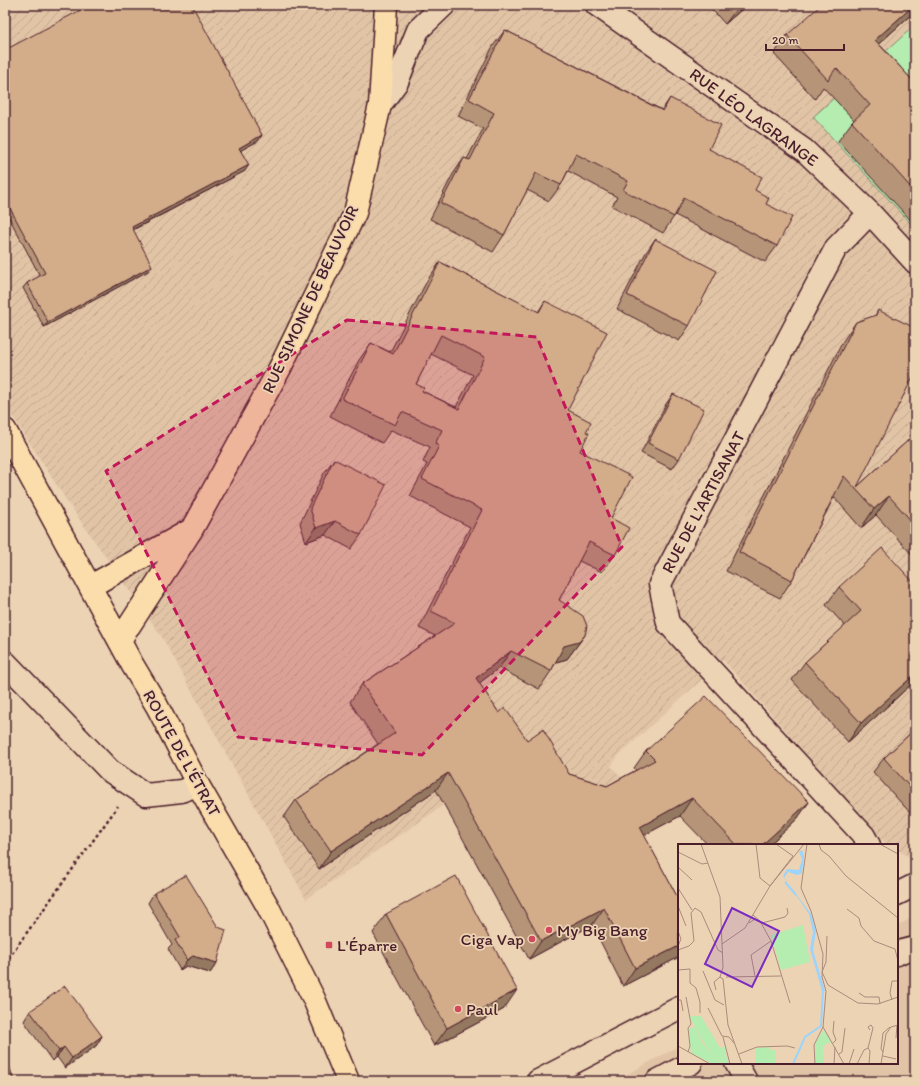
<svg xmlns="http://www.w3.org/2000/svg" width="920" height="1086" viewBox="0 0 920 1086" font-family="Itim,sans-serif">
<defs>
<pattern id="industrial-furrows" width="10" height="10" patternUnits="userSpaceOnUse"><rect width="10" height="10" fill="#e1c4a5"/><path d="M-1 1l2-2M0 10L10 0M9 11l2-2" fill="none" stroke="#c3a88e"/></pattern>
</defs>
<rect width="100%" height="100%" fill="#ecd3b4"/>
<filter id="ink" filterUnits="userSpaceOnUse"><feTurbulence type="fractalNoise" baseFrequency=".025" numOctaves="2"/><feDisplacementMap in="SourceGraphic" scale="8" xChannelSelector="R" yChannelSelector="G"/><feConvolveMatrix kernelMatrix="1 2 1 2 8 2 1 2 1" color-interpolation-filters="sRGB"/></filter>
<g filter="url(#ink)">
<!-- built -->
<path fill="#e1c4a5" d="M 915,916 L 915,1081 L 615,1081 L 679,1046 L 679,1063 L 897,1063 L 897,926 Z"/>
<!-- industrial -->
<path fill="url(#industrial-furrows)" d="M 5,5 L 915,5 L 915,860 L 897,850 L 897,845 L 889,845 L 885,843 L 723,660 L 619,755 L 611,766 L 662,826 L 503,912 L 444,805 L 306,899 L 162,637 L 68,503 L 5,404 Z"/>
<!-- green -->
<path fill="#b5edb0" stroke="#80866e" d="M 915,25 L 915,228 L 813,117 Z"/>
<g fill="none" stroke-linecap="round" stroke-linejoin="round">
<defs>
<path id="minor" d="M 597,5 L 804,150 L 870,213 L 915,262
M 380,105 L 397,82 L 418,30 L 444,5
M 5,662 L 110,771 L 146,795 L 181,791 L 198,785
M 869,845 L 864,836 L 668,623 L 660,584 L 836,248 L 870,213
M 897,894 L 915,885
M 897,954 L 903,951 L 915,948
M 736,1063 L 746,1081
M 538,1081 L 679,1008
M 657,1081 L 691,1063"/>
<path id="major" d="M 5,430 L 132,664 L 157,706 L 198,785 L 267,905 L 314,999 L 348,1081
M 91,586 L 189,531
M 120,640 L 192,529 L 280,368 L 355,213 L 380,105 L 386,5"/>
</defs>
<!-- minor casing -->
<use href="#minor" stroke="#4a1f2b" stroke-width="25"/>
<!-- major casing -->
<use href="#major" stroke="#4a1f2b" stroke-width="25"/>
<!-- path -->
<path stroke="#4a1f2b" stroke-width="2.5" stroke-dasharray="3 3" stroke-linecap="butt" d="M 5,963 L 118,806"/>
<!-- minor -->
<use href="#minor" stroke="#ecd3b4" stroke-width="22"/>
<!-- major -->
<use href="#major" stroke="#fbddab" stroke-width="22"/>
</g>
<!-- wall -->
<path fill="#b59477" stroke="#4a1f2b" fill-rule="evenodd" d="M 708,5 L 747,5 L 725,24 Z
M 165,9 L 262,135 L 258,141 L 241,150 L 245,171 L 133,230 L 148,271 L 44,327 L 23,288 L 27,283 L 40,276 L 5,210 L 5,50 Z
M 915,11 L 879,44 L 915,83 L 915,225 L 838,141 L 852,122 L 854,120 L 823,87 L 815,99 L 774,54 L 787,35 Z
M 505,30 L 662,110 L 670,98 L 709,149 L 755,190 L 766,204 L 777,246 L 765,262 L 675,215 L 663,233 L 612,206 L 617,197 L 568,171 L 561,185 L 549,201 L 527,190 L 504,235 L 493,252 L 430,219 L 453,174 L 464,158 L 467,159 L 483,129 L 458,116 L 493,46 Z
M 655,239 L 689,326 L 679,341 L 617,309 L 645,254 Z
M 440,262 L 538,312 L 545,301 L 568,410 L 586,432 L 580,451 L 611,518 L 615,555 L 602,572 L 579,561 L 559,600 L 585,635 L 567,659 L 556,662 L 551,671 L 539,689 L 499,668 L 479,683 L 499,713 L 527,740 L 569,774 L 607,786 L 636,770 L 634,768 L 646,751 L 809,802 L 797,819 L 769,845 L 708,845 L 680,816 L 644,835 L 679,900 L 679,957 L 623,986 L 592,925 L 529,959 L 436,790 L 319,869 L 284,817 L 296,800 L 378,744 L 350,702 L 362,684 L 435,636 L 419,628 L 470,527 L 410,496 L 427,464 L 423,462 L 430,447 L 391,430 L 382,443 L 330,416 L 359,360 L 371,343 L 390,352 L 428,279 ZM 431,354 L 473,375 L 456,407 L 422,391 L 416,384 Z
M 878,310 L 857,487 L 915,434 L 915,558 L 876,515 L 861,528 L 834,497 L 792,580 L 780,598 L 726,571 L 843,341 L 856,322 L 875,316 Z
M 673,394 L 679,459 L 672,469 L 641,453 L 666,404 Z
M 334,459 L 361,535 L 351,549 L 325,535 L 306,542 L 300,523 L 324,473 Z
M 915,584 L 915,681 L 848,742 L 792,680 L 805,662 L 845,626 L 826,605 L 839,587 Z
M 915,729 L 915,818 L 873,772 L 884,758 Z
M 154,893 L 217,963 L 210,973 L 186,966 L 180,970 L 168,949 L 172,945 L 148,903 Z
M 386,914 L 504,1009 L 434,1046 L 373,933 Z
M 30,1011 L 102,1036 L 96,1046 L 65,1068 L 57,1057 L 52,1061 L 24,1021 Z"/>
<!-- shaded-wall -->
<path fill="#947861" stroke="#4a1f2b" d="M 741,5 L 747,5 L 725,24 L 736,10 Z
M 914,5 L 915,5 L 915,11 L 862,59 L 875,40 Z
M 262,135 L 258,141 L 236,153 L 239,148 Z
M 249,165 L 245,171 L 128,232 L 132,227 Z
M 152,266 L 148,271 L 44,327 L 48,322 Z
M 889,496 L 876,515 L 861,528 L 874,509 Z
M 335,521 L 325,535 L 306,542 L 316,528 Z
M 585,635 L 567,659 L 552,663 L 564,646 Z
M 511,651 L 499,668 L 464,695 L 476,678 Z
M 915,674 L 915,681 L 848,742 L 861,723 Z
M 448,773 L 436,790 L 319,869 L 331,851 Z
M 692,798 L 680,816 L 628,844 L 640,827 Z
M 809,802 L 797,819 L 769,845 L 762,845 Z
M 604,908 L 592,925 L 529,959 L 541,941 Z
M 679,946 L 679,957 L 623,986 L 635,968 Z
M 193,956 L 217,963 L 210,973 L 186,966 L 180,970 L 187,960 Z
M 517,990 L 504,1009 L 434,1046 L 447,1028 Z
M 102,1036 L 96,1046 L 65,1068 L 72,1058 Z
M 64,1047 L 57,1057 L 52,1061 L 59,1051 Z"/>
<!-- building -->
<path fill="#d3ac8a" stroke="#4a1f2b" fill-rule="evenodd" d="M 90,5 L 163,5 L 165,9 L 172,5 L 192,5 L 262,135 L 239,148 L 249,165 L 132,227 L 152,266 L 48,322 L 27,283 L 45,273 L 5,199 L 5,50 Z
M 731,5 L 741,5 L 736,10 Z
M 821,5 L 914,5 L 875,40 L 915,83 L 915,192 L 852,122 L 870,105 L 836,68 L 828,80 L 787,35 Z
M 505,30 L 663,111 L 670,98 L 721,125 L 709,149 L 762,177 L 755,190 L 769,198 L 766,204 L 792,217 L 777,246 L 684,198 L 674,217 L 623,190 L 628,181 L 576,154 L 561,185 L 536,173 L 504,235 L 441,203 L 464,158 L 470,160 L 494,113 L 469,99 Z
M 655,239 L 717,271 L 689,326 L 627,295 Z
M 440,262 L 539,312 L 545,301 L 607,332 L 568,410 L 591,422 L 586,432 L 589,433 L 580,451 L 632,477 L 611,518 L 629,528 L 615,555 L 589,542 L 559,600 L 583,616 L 587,626 L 585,635 L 579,642 L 564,646 L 551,671 L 511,651 L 476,678 L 499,713 L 505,708 L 527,740 L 543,729 L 569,774 L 607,786 L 655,760 L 646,751 L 706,696 L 809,802 L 762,845 L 737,845 L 692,798 L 640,827 L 679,900 L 679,946 L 635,968 L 604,908 L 541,941 L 448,773 L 331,851 L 296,800 L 395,733 L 362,684 L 455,623 L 431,611 L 482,510 L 422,479 L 439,446 L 435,444 L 442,430 L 402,412 L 395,425 L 342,399 L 371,343 L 393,354 ZM 441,335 L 485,357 L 459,409 L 422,391 L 424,388 L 416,384 Z
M 878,310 L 915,328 L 915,373 L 857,487 L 915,434 L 915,525 L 889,496 L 874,509 L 844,476 L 792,580 L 739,552 L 856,322 L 876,315 Z
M 673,394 L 704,409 L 679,459 L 648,443 Z
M 334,459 L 386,485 L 361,535 L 335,521 L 316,528 L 310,508 Z
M 882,548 L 915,584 L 915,674 L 861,723 L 805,662 L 861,611 L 839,587 Z
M 915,729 L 915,793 L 884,758 Z
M 186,875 L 218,927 L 226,930 L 217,963 L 193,956 L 187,960 L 175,940 L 180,937 L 154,893 Z
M 456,876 L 517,990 L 447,1028 L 386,914 Z
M 65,986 L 102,1036 L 72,1058 L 64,1047 L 59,1051 L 30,1011 Z
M 8,1062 L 14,1081 L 5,1081 L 5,1063 Z"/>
</g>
<!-- marked area -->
<path fill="#c2185b" fill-opacity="0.2" stroke="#c2185b" stroke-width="3" stroke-dasharray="8 5" stroke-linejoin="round" d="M 347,320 L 537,337 L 622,547 L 422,755 L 238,737 L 106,471 Z"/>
<!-- markers -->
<g fill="#d1495b" stroke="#ecd3b4" stroke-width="1.5">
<circle cx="549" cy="930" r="4"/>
<circle cx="532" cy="939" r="4"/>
<rect x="325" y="941" width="8" height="8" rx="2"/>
<circle cx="458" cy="1009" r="4"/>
</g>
<g text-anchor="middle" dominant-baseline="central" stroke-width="3.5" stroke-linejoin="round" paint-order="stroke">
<!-- street labels -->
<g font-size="17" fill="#4a1f2b" stroke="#ecd3b4">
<text transform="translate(754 117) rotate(36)">RUE LÉO LAGRANGE</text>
<text transform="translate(310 299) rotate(-65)">RUE SIMONE DE BEAUVOIR</text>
<text transform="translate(703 502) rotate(-62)">RUE DE L'ARTISANAT</text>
<text transform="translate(182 753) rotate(61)">ROUTE DE L'ÉTRAT</text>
</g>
<!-- poi labels -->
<g font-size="17" fill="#4a1f2b" stroke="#ecd3b4" text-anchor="start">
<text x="557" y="930">My Big Bang</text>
<text x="524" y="939" text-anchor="end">Ciga Vap</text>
<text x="337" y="945">L'Éparre</text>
<text x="466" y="1009">Paul</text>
</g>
</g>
<!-- overview -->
<g transform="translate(678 844)">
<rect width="220" height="220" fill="#ecd3b4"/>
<path d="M 125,81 L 132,118 L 103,126 L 93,91 ZM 146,186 L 153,198 L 145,202 L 146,220 L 138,220 L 137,199 ZM 92,203 L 92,206 L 97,206 L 98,220 L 77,220 L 78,204 Z" fill="#b5edb0"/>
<path d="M 11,172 L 23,172 L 42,204 L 48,202 L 47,209 L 51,220 L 44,220 L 36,212 L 25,197 Z" fill="#b5edb0"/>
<path d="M 17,183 L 24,198 L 43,220 L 35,220 L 13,209 L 10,185 Z" fill="#b5edb0"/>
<path d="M 124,6 L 126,12 L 124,29 L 119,31 L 110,28 L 106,34 L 133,70 L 138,87 L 135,106 L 147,147 L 144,147 L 132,105 L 135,88 L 131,70 L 105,32 L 109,25 L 121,26 L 124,15 L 121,8 Z" fill="#9cd4fb"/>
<path fill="none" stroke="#9cd4fb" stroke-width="2" d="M 107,38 L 118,51M 115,220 L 127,193 L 143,182 L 145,145"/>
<path fill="none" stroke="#ab8b7d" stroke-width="1" d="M 23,0 L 42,53 L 45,123 L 42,133 L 45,135 L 50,181 L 64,220M 78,0 L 82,34 L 92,42M 98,0 L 115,12M 129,0 L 123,44 L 133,67 L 145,110 L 144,133 L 148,147M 141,0 L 143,6 L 151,12 L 168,32 L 220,74M 202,0 L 220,10M 0,8 L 24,20 L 30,19M 115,12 L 92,42 L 126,0M 0,23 L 14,36M 0,44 L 14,66M 0,62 L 8,82M 169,65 L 181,74 L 183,82 L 196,97 L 217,105 L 220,117M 82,77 L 93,97 L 112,159M 71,79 L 77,75 L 82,77 L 75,71M 84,79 L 107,73 L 110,69 L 109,64M 0,87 L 3,95 L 0,102M 149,92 L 148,118 L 144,128 L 150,141 L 180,159 L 200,160 L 220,153M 44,100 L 67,84 L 92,42M 0,106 L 11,102 L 16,97 L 13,69 L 17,64 L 23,68 L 40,106 L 45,109M 0,126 L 12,125 L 12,139 L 18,144 L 22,158 L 22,169M 25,127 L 37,156 L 46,161M 77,132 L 73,111 L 93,97M 48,133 L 103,132M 38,146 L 36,138 L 42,133M 181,149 L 187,153 L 201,153 L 202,160M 8,153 L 13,180 L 10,184 L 12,202 L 10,208M 0,156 L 3,156 L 5,167M 214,156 L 212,149 L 214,137 L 220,137M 30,164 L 44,192 L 51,193 L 56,199M 145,183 L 166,220M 45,193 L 52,220M 218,194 L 219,181M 155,199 L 158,196 L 155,188 L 156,177M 0,202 L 32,220M 190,204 L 195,184 L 193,181 L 190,183 L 192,186M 190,204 L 192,207 L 191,220M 205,208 L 203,205 L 205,189 L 212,183M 61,210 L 79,203 L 109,202 L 117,204M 161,210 L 164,208 L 167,184M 205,212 L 218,215M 137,220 L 136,201 L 145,183 L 148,147M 156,220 L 157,203M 171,220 L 176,205M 179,220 L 186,206 L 190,204M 203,220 L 208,190 L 213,183 L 220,181"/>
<path fill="#7b2cbf" fill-opacity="0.15" stroke="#7b2cbf" stroke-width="2" d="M 54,64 L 101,87 L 74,143 L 27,120 Z"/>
<rect width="220" height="220" fill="none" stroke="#4a1f2b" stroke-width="2"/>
</g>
<!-- margin -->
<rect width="920" height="1086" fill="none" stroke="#ecd3b4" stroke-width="20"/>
<rect x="10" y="10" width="900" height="1066" fill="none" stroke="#4a1f2b" stroke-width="1.5" filter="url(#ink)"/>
<!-- scale -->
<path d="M766 44v6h78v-6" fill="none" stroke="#4a1f2b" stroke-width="2"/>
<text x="772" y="44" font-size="12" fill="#4a1f2b" stroke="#ecd3b4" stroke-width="3" paint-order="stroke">20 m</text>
</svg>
